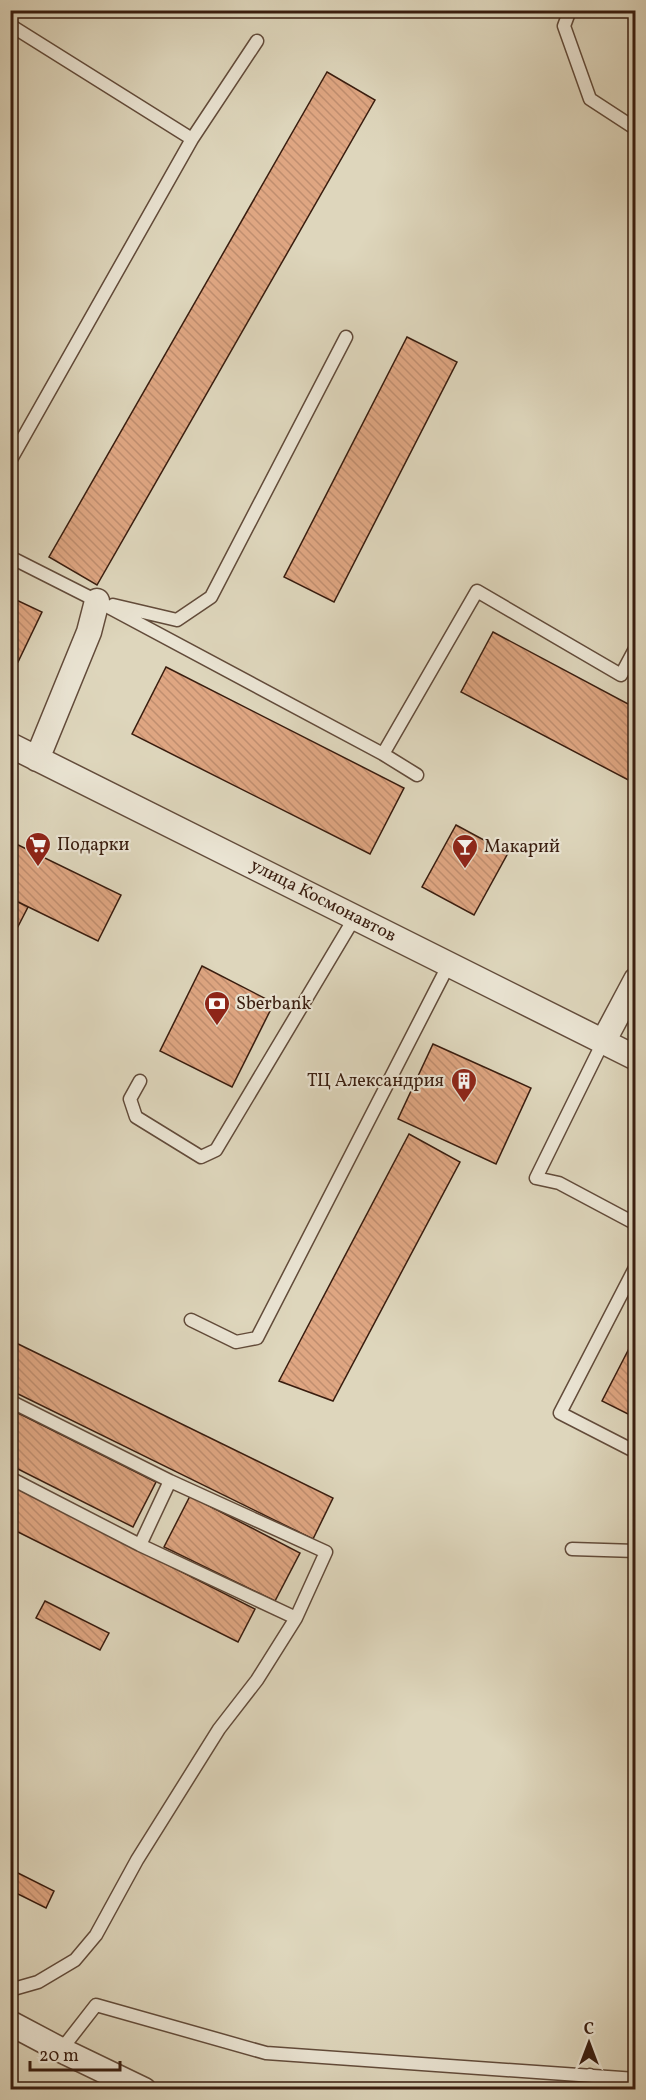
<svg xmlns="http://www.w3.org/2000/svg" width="646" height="2100" viewBox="0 0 646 2100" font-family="Vollkorn,serif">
<defs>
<pattern id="building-back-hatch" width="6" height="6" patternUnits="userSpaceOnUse" patternTransform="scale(1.5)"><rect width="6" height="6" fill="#dfa682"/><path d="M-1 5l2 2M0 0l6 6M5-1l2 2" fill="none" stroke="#c08e6f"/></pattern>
</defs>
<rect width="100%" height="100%" fill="#ded6bc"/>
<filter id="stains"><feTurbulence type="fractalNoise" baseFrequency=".00333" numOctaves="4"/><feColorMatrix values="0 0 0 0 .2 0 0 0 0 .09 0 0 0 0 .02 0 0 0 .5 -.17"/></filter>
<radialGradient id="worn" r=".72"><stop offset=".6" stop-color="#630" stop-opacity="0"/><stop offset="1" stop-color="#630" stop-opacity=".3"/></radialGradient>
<!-- building -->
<path fill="url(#building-back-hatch)" stroke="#391d0f" stroke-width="1.5" d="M 327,72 L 375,100 L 97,585 L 49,557 Z
M 407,337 L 457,362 L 334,602 L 284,577 Z
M 10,597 L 42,612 L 18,662 L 10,658 Z
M 493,632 L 628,704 L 636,690 L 636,784 L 461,692 Z
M 166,667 L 404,788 L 370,854 L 132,734 Z
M 456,825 L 508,853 L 474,915 L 422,887 Z
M 10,841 L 121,895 L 98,941 L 10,898 Z
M 10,898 L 28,907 L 10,942 Z
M 202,966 L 274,1003 L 232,1087 L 160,1051 Z
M 433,1044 L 531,1088 L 496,1164 L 398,1119 Z
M 409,1134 L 460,1162 L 333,1401 L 279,1381 Z
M 636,1335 L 636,1418 L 602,1401 Z
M 10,1340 L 333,1498 L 313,1539 L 10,1390 Z
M 10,1409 L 156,1482 L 133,1527 L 10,1465 Z
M 10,1485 L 255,1609 L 238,1642 L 10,1528 Z
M 190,1496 L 300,1553 L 275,1601 L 164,1547 Z
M 45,1601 L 109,1633 L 100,1650 L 36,1618 Z
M 10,1869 L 54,1891 L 46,1908 L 10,1890 Z"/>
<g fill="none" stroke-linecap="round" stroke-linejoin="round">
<defs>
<path id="service" d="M 570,10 L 564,26 L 590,99 L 636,129
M 10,25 L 192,139
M 10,461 L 192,139 L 257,41
M 10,557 L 97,601 L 383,754 L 417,775
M 113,605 L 177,620 L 211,597 L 346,337
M 383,754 L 477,591 L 621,675 L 636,647
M 603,1042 L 536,1178 L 559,1183 L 636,1224
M 140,1081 L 130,1099 L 136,1117 L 201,1157 L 216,1150 L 355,917
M 636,1266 L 560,1413 L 636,1452
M 191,1320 L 236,1342 L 257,1338 L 449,964
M 10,1401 L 170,1481 L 326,1552 L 296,1618 L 257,1680 L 219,1729 L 137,1860 L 96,1935 L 75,1960 L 38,1982 L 10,1990
M 10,1478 L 140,1545 L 296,1618
M 140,1545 L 170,1481
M 572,1549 L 636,1551
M 61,2050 L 96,2005 L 266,2053 L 636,2079
M 590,2075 L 592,2090"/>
<path id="minor" d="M 10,745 L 636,1058
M 37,759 L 89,632 L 97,601
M 603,1042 L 636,980
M 10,2023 L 61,2050 L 144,2090"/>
</defs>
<!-- service casing -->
<use href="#service" stroke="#624b3a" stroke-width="15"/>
<!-- minor casing -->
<use href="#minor" stroke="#624b3a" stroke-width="27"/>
<!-- service -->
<use href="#service" stroke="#eae4d3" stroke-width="12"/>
<!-- minor -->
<use href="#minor" stroke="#eae4d3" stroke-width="24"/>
</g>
<!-- icons -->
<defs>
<symbol id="supermarket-pin" viewBox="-11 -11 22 30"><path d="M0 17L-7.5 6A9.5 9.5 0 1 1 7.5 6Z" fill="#8f2418" stroke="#eae4d3"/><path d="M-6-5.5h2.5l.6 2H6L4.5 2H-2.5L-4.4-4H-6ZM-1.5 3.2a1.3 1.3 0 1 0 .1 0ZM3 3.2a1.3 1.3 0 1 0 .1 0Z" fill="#fff"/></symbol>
<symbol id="bar-pin" viewBox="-11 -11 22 30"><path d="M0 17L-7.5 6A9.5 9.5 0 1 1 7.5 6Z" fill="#8f2418" stroke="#eae4d3"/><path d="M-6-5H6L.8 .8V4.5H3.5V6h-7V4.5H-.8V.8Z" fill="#fff"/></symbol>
<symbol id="bank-pin" viewBox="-11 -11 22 30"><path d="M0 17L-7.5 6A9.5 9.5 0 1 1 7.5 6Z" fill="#8f2418" stroke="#eae4d3"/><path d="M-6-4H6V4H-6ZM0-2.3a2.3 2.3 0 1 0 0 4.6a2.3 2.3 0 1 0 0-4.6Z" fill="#fff"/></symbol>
<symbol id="building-pin" viewBox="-11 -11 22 30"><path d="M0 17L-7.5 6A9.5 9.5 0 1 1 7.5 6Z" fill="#8f2418" stroke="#eae4d3"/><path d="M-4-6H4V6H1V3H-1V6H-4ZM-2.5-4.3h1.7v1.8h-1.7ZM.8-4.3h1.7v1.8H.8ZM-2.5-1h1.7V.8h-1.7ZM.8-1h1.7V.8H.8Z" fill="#fff"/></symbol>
</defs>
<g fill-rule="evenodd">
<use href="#supermarket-pin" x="23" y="830" width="30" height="40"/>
<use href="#bar-pin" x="450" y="832" width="30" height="40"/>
<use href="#bank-pin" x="202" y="989" width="30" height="40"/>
<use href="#building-pin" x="449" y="1066" width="30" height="40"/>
</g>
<g text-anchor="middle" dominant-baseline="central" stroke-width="4.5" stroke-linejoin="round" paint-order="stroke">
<!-- poi labels -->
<g font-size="18" fill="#391d0f" stroke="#eae4d3" text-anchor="start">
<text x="57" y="845">Подарки</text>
<text x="484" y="847">Макарий</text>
<text x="236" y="1004">Sberbank</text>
<text x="444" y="1081" text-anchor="end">ТЦ Александрия</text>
</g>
<!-- street labels -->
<g font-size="18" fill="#391d0f" stroke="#eae4d3">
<text transform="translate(323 901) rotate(27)">улица Космонавтов</text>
</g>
</g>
<!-- margin -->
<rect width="646" height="2100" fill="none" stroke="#ded6bc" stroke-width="36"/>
<rect x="12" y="12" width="622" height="2076" fill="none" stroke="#391d0f" stroke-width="3"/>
<rect x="18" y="18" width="610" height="2064" fill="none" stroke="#391d0f" stroke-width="1.5"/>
<!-- north arrow -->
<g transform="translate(589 2043)" stroke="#eae4d3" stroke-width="4.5" paint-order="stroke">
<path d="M0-4.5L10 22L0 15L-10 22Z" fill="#391d0f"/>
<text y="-9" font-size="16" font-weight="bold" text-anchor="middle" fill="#391d0f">С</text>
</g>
<!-- scale -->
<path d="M30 2061v9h90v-9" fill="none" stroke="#391d0f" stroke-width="3"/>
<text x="39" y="2061" font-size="18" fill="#391d0f" stroke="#eae4d3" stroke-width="4.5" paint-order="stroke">20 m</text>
<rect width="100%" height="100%" filter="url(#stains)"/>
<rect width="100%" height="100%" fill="url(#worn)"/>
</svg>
